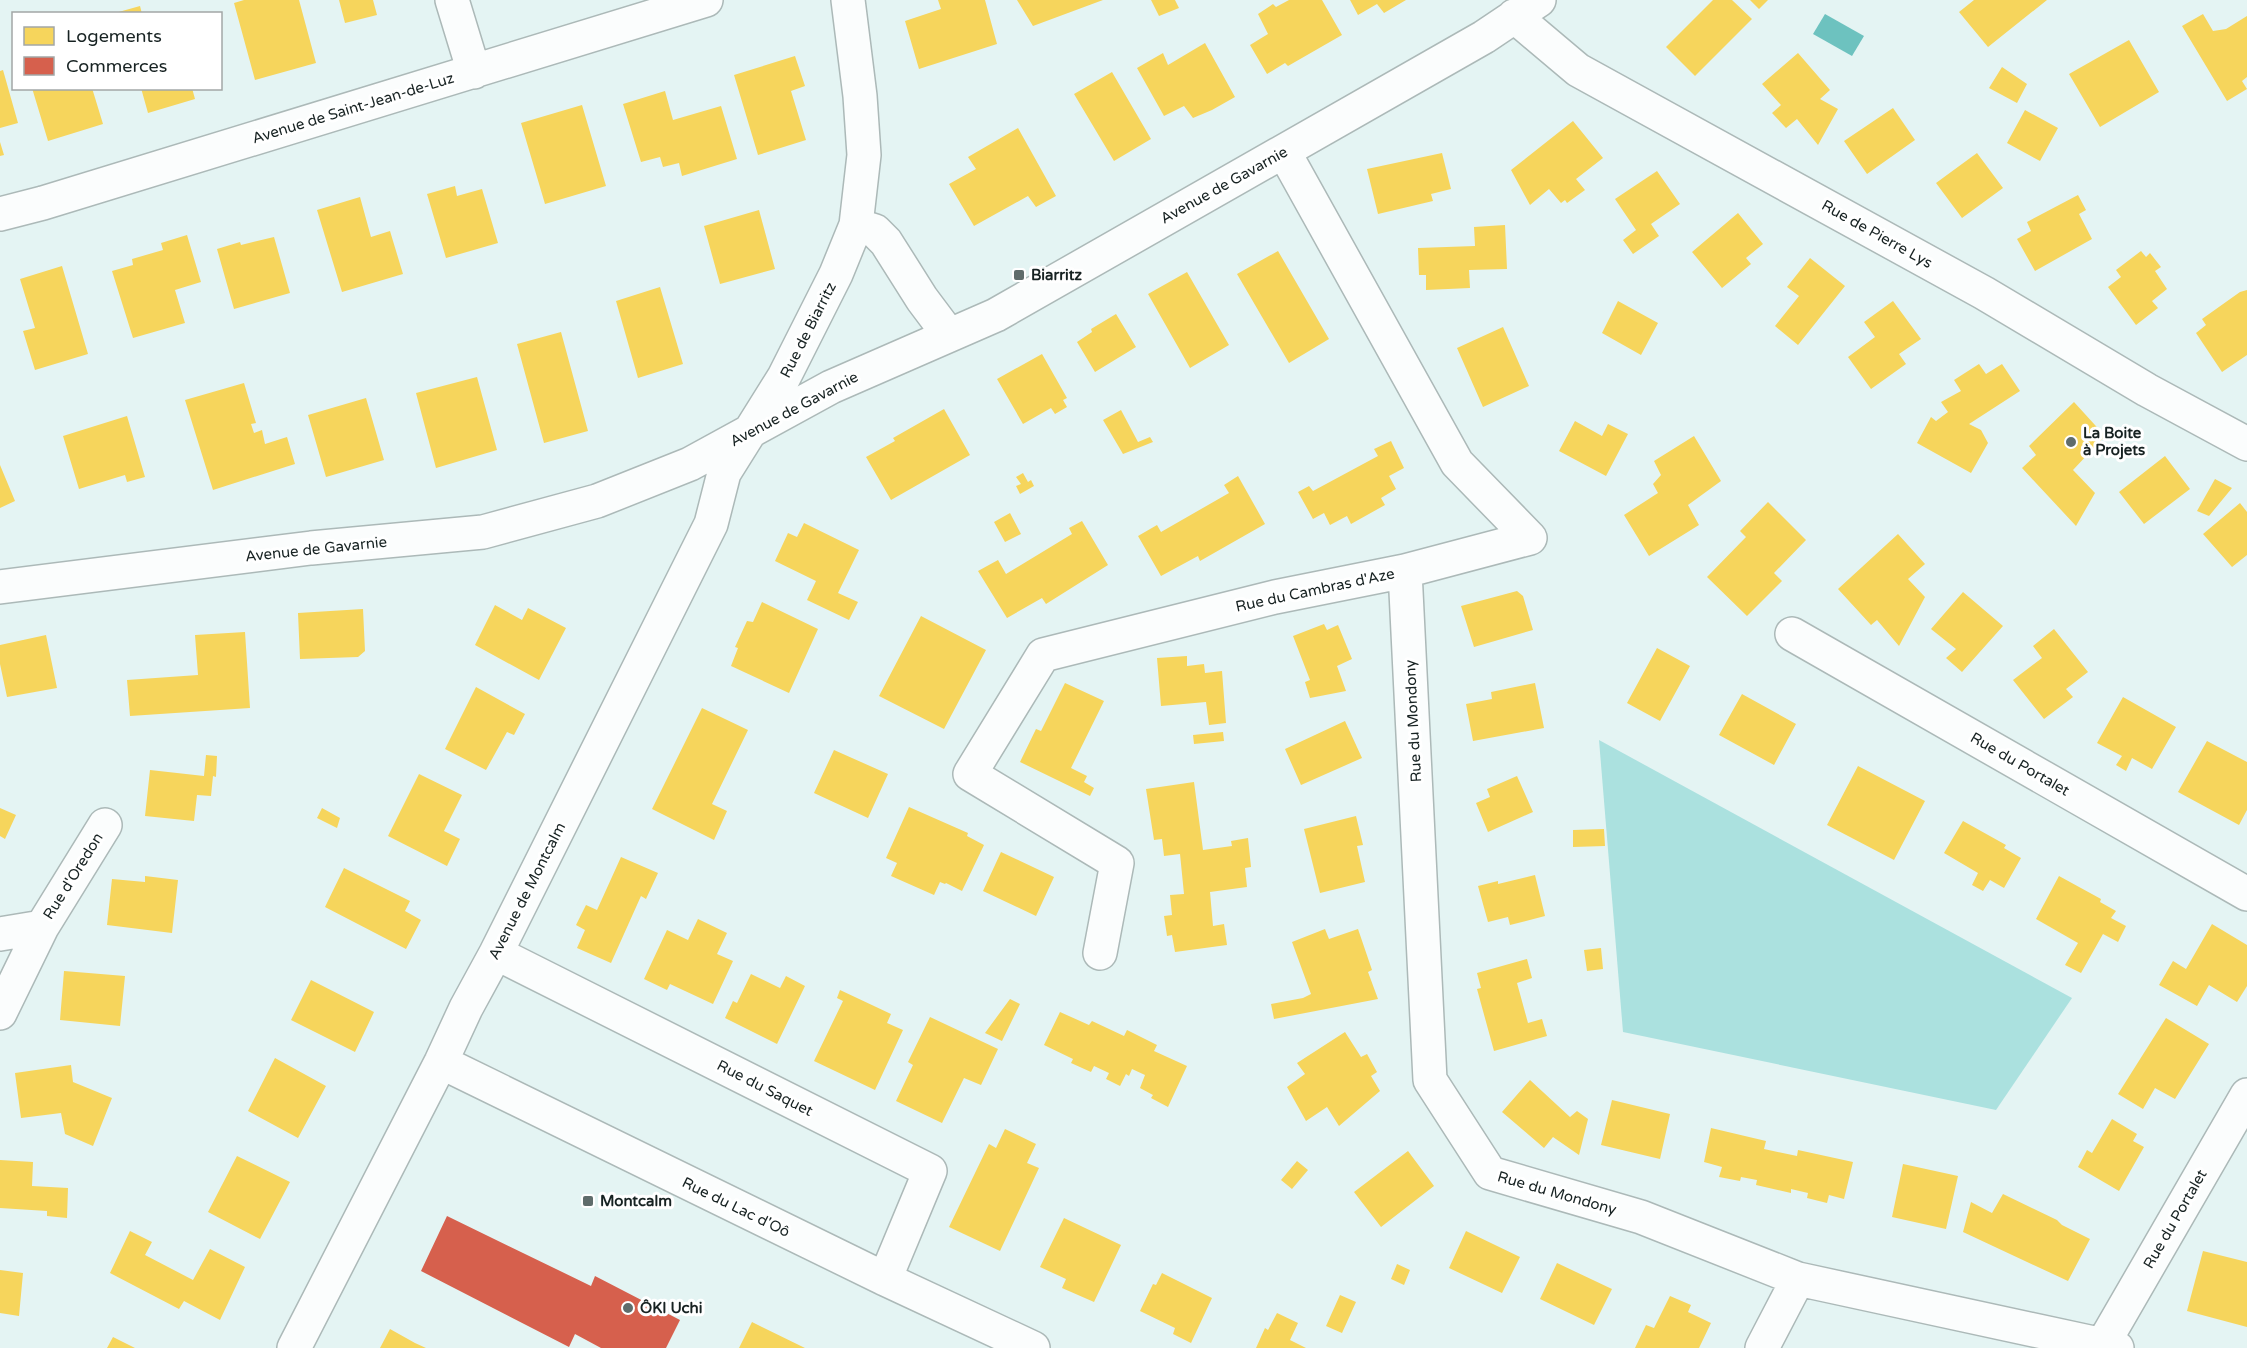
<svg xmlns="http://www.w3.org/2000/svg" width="2247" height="1348" viewBox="0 0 2247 1348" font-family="'Varela Round',sans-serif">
<rect width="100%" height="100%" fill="#e4f4f3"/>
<!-- park -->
<path fill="#abe1df" d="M 1599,740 L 2072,998 L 1996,1110 L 1623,1032 Z"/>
<!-- water -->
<path fill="#6dc2bf" d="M 1825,14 L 1864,36 L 1852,56 L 1813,34 Z"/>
<!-- homes -->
<path fill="#f6d55c" d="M 244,0 L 299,0 L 316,63 L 255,80 L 234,3 Z
M 339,0 L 373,0 L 377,15 L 345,23 Z
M 938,0 L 985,0 L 997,44 L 919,69 L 905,21 L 941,9 Z
M 1017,0 L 1103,0 L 1033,26 Z
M 1151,0 L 1175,0 L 1179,8 L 1159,16 Z
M 1289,0 L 1322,0 L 1342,35 L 1288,66 L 1285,63 L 1267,74 L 1250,45 L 1268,34 L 1258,14 L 1273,4 L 1276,7 Z
M 1350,0 L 1406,0 L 1384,13 L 1377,4 L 1358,15 Z
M 1713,0 L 1732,0 L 1752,19 L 1695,76 L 1666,47 Z
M 1750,0 L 1768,0 L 1759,9 Z
M 1974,0 L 2047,0 L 1988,47 L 1959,12 Z
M 140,6 L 142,14 L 115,14 L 115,13 Z
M 2203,14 L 2213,31 L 2226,29 L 2247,16 L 2247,77 L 2242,81 L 2247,89 L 2227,101 L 2182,26 Z
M 2129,40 L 2159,92 L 2100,127 L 2069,74 Z
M 1205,43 L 1235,97 L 1212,110 L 1193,118 L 1184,106 L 1164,116 L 1137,68 L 1163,53 L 1168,65 Z
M 1798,53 L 1830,90 L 1820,99 L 1838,109 L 1818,145 L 1797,119 L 1786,128 L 1772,113 L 1781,105 L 1762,84 Z
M 795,56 L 805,86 L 791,91 L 806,140 L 758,155 L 734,75 Z
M 2002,67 L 2027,84 L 2017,103 L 1989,88 Z
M 3,70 L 18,123 L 0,128 L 0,71 Z
M 1112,72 L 1151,139 L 1114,161 L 1074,94 Z
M 32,88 L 92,88 L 103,124 L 48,141 Z
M 141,88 L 192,88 L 195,99 L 148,113 Z
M 665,91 L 673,120 L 721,106 L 737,159 L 682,176 L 679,163 L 663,167 L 660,157 L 641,162 L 623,104 Z
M 582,105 L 606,186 L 545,204 L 521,123 Z
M 1893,108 L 1915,140 L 1867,174 L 1844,141 Z
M 2025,110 L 2058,128 L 2040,161 L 2007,143 Z
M 1573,121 L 1603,158 L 1576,179 L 1585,190 L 1567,203 L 1565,200 L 1561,203 L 1549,189 L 1530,205 L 1511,170 Z
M 1018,128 L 1056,196 L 1036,207 L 1028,196 L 974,226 L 949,184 L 976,169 L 968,157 Z
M 0,142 L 4,155 L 0,156 Z
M 1442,153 L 1451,189 L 1431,194 L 1433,201 L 1378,214 L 1367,169 Z
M 1977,153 L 2003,188 L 1962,218 L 1936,183 Z
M 1657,171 L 1680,204 L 1651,224 L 1659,236 L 1633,254 L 1623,240 L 1636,230 L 1615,199 Z
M 455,186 L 457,196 L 482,189 L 498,243 L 446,258 L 427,194 Z
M 2078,195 L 2086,210 L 2079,214 L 2092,239 L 2035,271 L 2017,239 L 2031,231 L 2027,222 Z
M 360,197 L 371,237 L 390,231 L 403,274 L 342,292 L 317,210 Z
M 759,210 L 775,269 L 720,284 L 704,226 Z
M 1738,213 L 1763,244 L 1746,258 L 1751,264 L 1722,288 L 1692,252 Z
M 1505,225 L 1507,269 L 1469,270 L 1470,288 L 1426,290 L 1426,275 L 1419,275 L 1418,248 L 1475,246 L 1474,227 Z
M 187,235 L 201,282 L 175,290 L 185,323 L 133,338 L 112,271 L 133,265 L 132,259 L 163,250 L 161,243 Z
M 274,237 L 290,293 L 234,309 L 217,249 L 240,242 L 241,245 Z
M 1278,251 L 1329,339 L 1289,363 L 1237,274 Z
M 2141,251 L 2146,257 L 2150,253 L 2161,267 L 2155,271 L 2167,289 L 2152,301 L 2158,308 L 2136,325 L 2108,287 L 2121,277 L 2116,270 Z
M 1810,258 L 1845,286 L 1798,345 L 1775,326 L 1799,296 L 1787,287 Z
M 62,266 L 88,354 L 35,370 L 23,331 L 35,328 L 20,279 Z
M 1187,272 L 1229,345 L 1190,368 L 1148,294 Z
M 660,287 L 683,364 L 638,378 L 616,301 Z
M 2247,290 L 2247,355 L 2222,372 L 2196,333 L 2206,325 L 2202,319 L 2240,292 Z
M 1618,301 L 1658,323 L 1641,355 L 1602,333 Z
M 1893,301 L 1921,339 L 1899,354 L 1906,364 L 1871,389 L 1848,357 L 1875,337 L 1864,322 Z
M 1116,314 L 1136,347 L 1095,372 L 1077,342 L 1092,332 L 1091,329 Z
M 1503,327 L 1529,386 L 1483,407 L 1457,348 Z
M 561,332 L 588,431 L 544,443 L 517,344 Z
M 1042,354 L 1067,398 L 1063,400 L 1067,407 L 1055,414 L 1051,408 L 1023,424 L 997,379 Z
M 1979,364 L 1986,374 L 2002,364 L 2020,391 L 1969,424 L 1981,430 L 1988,443 L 1971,473 L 1917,443 L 1931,417 L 1936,421 L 1948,412 L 1941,402 L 1961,391 L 1954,380 Z
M 477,377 L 497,450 L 436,468 L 416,393 Z
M 244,383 L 256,423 L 251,424 L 254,433 L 262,430 L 265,444 L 287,437 L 295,464 L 213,490 L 185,400 Z
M 366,398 L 384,460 L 326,477 L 308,415 Z
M 2074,402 L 2105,436 L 2073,470 L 2095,493 L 2076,526 L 2022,468 L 2036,455 L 2029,446 Z
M 944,409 L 970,455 L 891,500 L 866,457 L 895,441 L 893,438 Z
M 1121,410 L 1138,442 L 1150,437 L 1153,442 L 1123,454 L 1103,420 Z
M 127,416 L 145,477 L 127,482 L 125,475 L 79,489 L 63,436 Z
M 1575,421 L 1602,436 L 1608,424 L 1628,434 L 1606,476 L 1559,451 Z
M 1694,436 L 1721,481 L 1688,505 L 1699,525 L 1649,556 L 1624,515 L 1658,493 L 1653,484 L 1661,475 L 1654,461 Z
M 1391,441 L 1404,468 L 1389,476 L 1396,489 L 1381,498 L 1385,505 L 1351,524 L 1347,516 L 1330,525 L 1324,513 L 1313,519 L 1298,492 L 1309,486 L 1313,491 L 1378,456 L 1374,449 Z
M 2165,456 L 2190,489 L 2144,524 L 2119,492 Z
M 0,465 L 15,501 L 0,508 Z
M 1023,473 L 1028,482 L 1031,480 L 1034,486 L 1020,494 L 1016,486 L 1021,484 L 1016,477 Z
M 1238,476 L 1265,524 L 1200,561 L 1198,556 L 1161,576 L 1138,536 L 1157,525 L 1161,532 L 1229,493 L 1224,485 Z
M 2215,479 L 2232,488 L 2209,516 L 2197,511 Z
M 1768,502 L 1806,540 L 1774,573 L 1782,581 L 1747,616 L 1707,577 L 1746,537 L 1740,531 Z
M 2240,503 L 2247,512 L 2247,555 L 2232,567 L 2203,534 Z
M 1010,513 L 1021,534 L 1005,542 L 994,522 Z
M 1082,521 L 1108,565 L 1046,604 L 1042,598 L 1007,618 L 978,571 L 998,560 L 1006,574 L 1072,534 L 1069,528 Z
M 804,523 L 859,550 L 838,593 L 858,602 L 849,620 L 807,600 L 816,581 L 775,561 L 788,533 L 797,537 Z
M 1898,534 L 1925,564 L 1908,579 L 1925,597 L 1899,646 L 1877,620 L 1871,625 L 1838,589 Z
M 1517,591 L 1523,596 L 1533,630 L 1474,647 L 1461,606 Z
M 1963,592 L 2003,626 L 1962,672 L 1946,658 L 1956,649 L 1931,629 Z
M 762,602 L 818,629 L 789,693 L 731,666 L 738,648 L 735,647 L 747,621 L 753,622 Z
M 495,605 L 522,620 L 528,608 L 566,628 L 539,680 L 475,645 Z
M 363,609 L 365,651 L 358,657 L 300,659 L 298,613 Z
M 921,616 L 986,650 L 944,729 L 879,696 Z
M 1324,624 L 1327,630 L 1338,625 L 1352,659 L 1337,666 L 1346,691 L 1310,698 L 1305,682 L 1310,680 L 1293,636 Z
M 2054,629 L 2088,672 L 2066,689 L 2073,697 L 2044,719 L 2013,680 L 2042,658 L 2033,646 Z
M 245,632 L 250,708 L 130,716 L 127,680 L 198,675 L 195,635 Z
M 46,635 L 57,688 L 7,697 L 0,664 L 0,645 Z
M 1657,648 L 1690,666 L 1660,721 L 1627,703 Z
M 1187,656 L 1187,666 L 1204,664 L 1205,673 L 1222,671 L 1226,723 L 1209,725 L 1206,702 L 1161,706 L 1157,658 Z
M 1065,683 L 1104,701 L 1071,768 L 1087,776 L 1084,782 L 1094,788 L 1090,796 L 1020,762 L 1036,729 L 1041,731 Z
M 1535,683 L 1544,728 L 1473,741 L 1466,704 L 1492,699 L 1491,692 Z
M 476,687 L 525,714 L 514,735 L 507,732 L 486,770 L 445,749 Z
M 1742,694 L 1796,724 L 1774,765 L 1719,735 Z
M 2123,697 L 2176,727 L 2152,769 L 2132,758 L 2126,771 L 2116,765 L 2122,756 L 2097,743 Z
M 702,708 L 748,730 L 712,804 L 727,811 L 714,840 L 652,809 Z
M 1345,721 L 1362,758 L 1301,785 L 1285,749 Z
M 1223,732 L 1224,741 L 1194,744 L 1193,735 Z
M 2207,741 L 2247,762 L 2247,810 L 2239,825 L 2178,792 Z
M 834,750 L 888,774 L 868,818 L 814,793 Z
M 206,755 L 217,756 L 216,777 L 213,776 L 211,796 L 197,795 L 194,821 L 145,816 L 150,770 L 204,776 Z
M 1858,766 L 1925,801 L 1894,860 L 1827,825 Z
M 419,774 L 462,795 L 444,831 L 460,839 L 447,866 L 388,836 Z
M 1517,776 L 1533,812 L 1488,832 L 1476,803 L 1490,797 L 1487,789 Z
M 1194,782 L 1203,850 L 1232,846 L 1231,841 L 1248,838 L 1251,867 L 1245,868 L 1247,887 L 1210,892 L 1213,926 L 1224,924 L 1227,945 L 1175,952 L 1172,935 L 1167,936 L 1164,916 L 1172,915 L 1170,895 L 1184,894 L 1180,854 L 1164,856 L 1162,839 L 1154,840 L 1146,789 Z
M 909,807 L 968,833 L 967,836 L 984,845 L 962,891 L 946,883 L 945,884 L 940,882 L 934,895 L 891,876 L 897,863 L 886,858 Z
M 0,808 L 16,815 L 5,839 L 0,836 Z
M 322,808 L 340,818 L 337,828 L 317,818 Z
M 1356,816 L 1363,845 L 1357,846 L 1365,882 L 1320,893 L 1304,829 Z
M 1963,821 L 2006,845 L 2004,848 L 2021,858 L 2004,888 L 1990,880 L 1983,891 L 1972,885 L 1978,873 L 1944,853 Z
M 1604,829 L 1605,846 L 1573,847 L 1573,830 Z
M 1001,852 L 1054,877 L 1036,916 L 983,891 Z
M 621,857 L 658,873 L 646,899 L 641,896 L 611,963 L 577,948 L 585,930 L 576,925 L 586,905 L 597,910 Z
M 344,868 L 410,901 L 405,911 L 421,920 L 406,949 L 325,907 Z
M 1535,875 L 1545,916 L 1510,925 L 1508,917 L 1488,922 L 1478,886 L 1498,881 L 1498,884 Z
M 145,876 L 178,880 L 172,933 L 107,925 L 112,879 L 145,882 Z
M 2059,876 L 2101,899 L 2100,902 L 2116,911 L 2111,918 L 2126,926 L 2118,942 L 2103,934 L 2081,973 L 2065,965 L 2078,943 L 2036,919 Z
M 698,919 L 727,933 L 717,954 L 733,961 L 713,1004 L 670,984 L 667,990 L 644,979 L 667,930 L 688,940 Z
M 2212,924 L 2247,945 L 2247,986 L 2237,1002 L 2209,985 L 2197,1006 L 2159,985 L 2173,961 L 2186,969 Z
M 1325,929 L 1329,939 L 1358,929 L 1372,970 L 1368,972 L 1378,999 L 1274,1019 L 1271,1004 L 1303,998 L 1311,994 L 1292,942 Z
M 1601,948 L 1603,969 L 1587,971 L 1584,950 Z
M 1527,959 L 1532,978 L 1517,983 L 1528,1023 L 1542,1019 L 1547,1036 L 1494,1051 L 1477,989 L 1481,988 L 1477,973 Z
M 64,971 L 125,976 L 120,1026 L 60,1020 Z
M 751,974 L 780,988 L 786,976 L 805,986 L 777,1044 L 725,1018 L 733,1001 L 737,1003 Z
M 311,980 L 374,1012 L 355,1052 L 291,1020 Z
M 840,990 L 891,1014 L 887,1023 L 903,1030 L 875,1090 L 814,1061 L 843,1001 L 837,998 Z
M 1010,999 L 1020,1004 L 1002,1041 L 985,1033 Z
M 1060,1012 L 1089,1025 L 1092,1021 L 1124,1036 L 1127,1030 L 1157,1045 L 1154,1051 L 1187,1066 L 1168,1107 L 1151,1098 L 1153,1095 L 1140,1088 L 1145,1075 L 1132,1069 L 1129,1076 L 1126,1074 L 1120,1086 L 1106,1079 L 1109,1073 L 1094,1066 L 1091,1072 L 1071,1063 L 1073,1059 L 1044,1045 Z
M 930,1017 L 998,1049 L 981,1085 L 964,1078 L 942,1123 L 896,1101 L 913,1065 L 908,1062 Z
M 2166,1018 L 2209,1044 L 2175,1099 L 2155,1088 L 2143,1109 L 2118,1094 Z
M 1345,1032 L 1361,1057 L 1367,1054 L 1377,1072 L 1371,1076 L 1380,1091 L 1339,1126 L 1327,1107 L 1306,1121 L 1287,1087 L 1305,1074 L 1297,1063 Z
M 275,1058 L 326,1086 L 298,1138 L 248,1111 Z
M 71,1065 L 73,1082 L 112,1098 L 93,1146 L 65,1134 L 61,1113 L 21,1118 L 15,1073 Z
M 1530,1080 L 1570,1117 L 1577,1111 L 1588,1119 L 1579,1155 L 1553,1137 L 1544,1148 L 1502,1112 Z
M 1612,1100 L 1670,1114 L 1660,1159 L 1601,1145 Z
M 2112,1119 L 2137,1134 L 2133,1141 L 2144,1147 L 2119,1191 L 2078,1167 L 2087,1150 L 2092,1153 Z
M 1711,1128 L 1766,1141 L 1764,1149 L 1797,1156 L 1798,1150 L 1853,1162 L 1844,1199 L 1829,1195 L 1827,1203 L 1807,1198 L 1808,1193 L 1791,1189 L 1791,1193 L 1756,1185 L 1757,1180 L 1741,1177 L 1740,1181 L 1719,1177 L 1722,1167 L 1704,1162 Z
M 1005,1129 L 1036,1144 L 1027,1163 L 1039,1168 L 1000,1251 L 949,1227 L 989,1144 L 996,1148 Z
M 1408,1151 L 1434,1186 L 1381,1227 L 1354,1192 Z
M 237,1156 L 290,1182 L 260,1239 L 208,1212 Z
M 0,1160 L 33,1162 L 32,1186 L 68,1188 L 67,1218 L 47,1216 L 47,1211 L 0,1208 Z
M 1297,1161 L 1308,1170 L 1292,1189 L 1281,1180 Z
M 1903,1164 L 1958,1176 L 1946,1229 L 1892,1217 Z
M 2003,1194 L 2057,1220 L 2062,1225 L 2090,1239 L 2068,1281 L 1963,1232 L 1971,1202 L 1992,1213 Z
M 1064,1218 L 1121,1245 L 1094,1302 L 1062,1288 L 1066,1279 L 1040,1267 Z
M 130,1231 L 152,1242 L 145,1255 L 193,1280 L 210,1249 L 245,1267 L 220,1320 L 184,1301 L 179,1309 L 110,1273 Z
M 1466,1231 L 1520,1257 L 1502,1293 L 1449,1268 Z
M 2203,1251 L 2247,1262 L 2247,1327 L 2187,1311 Z
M 1557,1263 L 1612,1289 L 1594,1325 L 1540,1299 Z
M 1397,1264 L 1410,1270 L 1404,1285 L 1391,1279 Z
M 0,1270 L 23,1273 L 19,1316 L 0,1313 Z
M 1162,1273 L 1212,1298 L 1191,1343 L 1173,1334 L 1175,1328 L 1140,1311 L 1153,1284 L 1156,1285 Z
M 1340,1295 L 1356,1302 L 1342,1333 L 1326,1326 Z
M 1670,1296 L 1691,1305 L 1688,1312 L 1711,1323 L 1699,1348 L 1635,1348 L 1646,1325 L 1654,1328 Z
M 1277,1313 L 1298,1323 L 1290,1340 L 1306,1348 L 1256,1348 L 1265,1328 L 1268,1330 Z
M 752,1322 L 805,1348 L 739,1348 Z
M 390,1329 L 415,1343 L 426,1348 L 380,1348 Z
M 113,1337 L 135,1348 L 107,1348 Z"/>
<!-- shops -->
<path fill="#d6604d" d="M 447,1216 L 591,1286 L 595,1276 L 680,1320 L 666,1348 L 601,1348 L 575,1334 L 569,1347 L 421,1271 Z"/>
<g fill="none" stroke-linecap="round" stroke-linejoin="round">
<defs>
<path id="minor" d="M 452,0 L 474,72
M 1514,16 L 1578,70 L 1984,293 L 2147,390 L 2247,444
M 0,214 L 43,203 L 706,0
M 856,225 L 875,231 L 886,242 L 922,299 L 949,335
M 1405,571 L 1430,1080 L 1490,1173 L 1641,1217 L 1798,1279 L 2117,1348
M 0,587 L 311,548 L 483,532 L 597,501 L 690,464 L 831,387 L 996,315 L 1484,37 L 1539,0
M 1792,634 L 2247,894
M 0,934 L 42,927
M 496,953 L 930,1171 L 885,1279
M 1100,953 L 1117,863 L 970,774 L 1043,655 L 1275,597 L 1405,571 L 1530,538 L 1457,463 L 1284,152
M 0,1013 L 42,927 L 105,825
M 441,1062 L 885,1279 L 1033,1348
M 2103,1344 L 2247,1095
M 294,1348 L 441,1062 L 466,1008 L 496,953 L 711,524 L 724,473 L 784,377 L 836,274 L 856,225 L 864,155 L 860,96 L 848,0
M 1762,1348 L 1798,1279"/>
</defs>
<!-- minor casing -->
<use href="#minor" stroke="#acb9b8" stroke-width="36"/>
<!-- minor -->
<use href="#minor" stroke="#fbfdfd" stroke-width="33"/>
</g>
<!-- markers -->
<g fill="#5f6c6b" stroke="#fff" stroke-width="2">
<rect x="1013" y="269" width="12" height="12" rx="3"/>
<circle cx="2071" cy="442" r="6"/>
<rect x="582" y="1195" width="12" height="12" rx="3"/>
<circle cx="628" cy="1308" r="6"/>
</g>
<g text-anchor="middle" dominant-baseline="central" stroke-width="6" stroke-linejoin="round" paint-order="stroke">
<!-- street labels -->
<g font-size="15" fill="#172222" stroke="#fff">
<text transform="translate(353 108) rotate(-17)">Avenue de Saint-Jean-de-Luz</text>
<text transform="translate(1224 185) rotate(-29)">Avenue de Gavarnie</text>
<text transform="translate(1877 234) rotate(29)">Rue de Pierre Lys</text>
<text transform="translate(808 330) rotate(-63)">Rue de Biarritz</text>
<text transform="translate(794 409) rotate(-28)">Avenue de Gavarnie</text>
<text transform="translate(316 549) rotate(-6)">Avenue de Gavarnie</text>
<text transform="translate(1315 590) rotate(-12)">Rue du Cambras d'Aze</text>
<text transform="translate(1413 721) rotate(-93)">Rue du Mondony</text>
<text transform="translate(2020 764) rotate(30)">Rue du Portalet</text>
<text transform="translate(73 876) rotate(-58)">Rue d'Oredon</text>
<text transform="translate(527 891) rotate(-63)">Avenue de Montcalm</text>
<text transform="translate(765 1088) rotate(27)">Rue du Saquet</text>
<text transform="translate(1557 1193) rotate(16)">Rue du Mondony</text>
<text transform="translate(736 1207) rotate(26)">Rue du Lac d'Oô</text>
<text transform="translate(2175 1219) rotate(-60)">Rue du Portalet</text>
</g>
<!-- poi labels -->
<g font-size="15" font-weight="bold" fill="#172222" stroke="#fff" text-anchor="start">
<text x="1031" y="275">Biarritz</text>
<text x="2083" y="433">La Boite<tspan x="2083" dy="17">à Projets</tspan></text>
<text x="600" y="1201">Montcalm</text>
<text x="640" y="1308">ÔKI Uchi</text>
</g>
</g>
<!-- legend -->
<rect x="12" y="12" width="210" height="78" fill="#ffffff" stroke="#a2a7a7" stroke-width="1.5"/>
<rect x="24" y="27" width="30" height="18" fill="#f6d55c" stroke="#a2a7a7" stroke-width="1.5"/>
<text x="66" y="42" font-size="18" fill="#172222">Logements</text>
<rect x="24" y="57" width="30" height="18" fill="#d6604d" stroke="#a2a7a7" stroke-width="1.5"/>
<text x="66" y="72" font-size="18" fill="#172222">Commerces</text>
</svg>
